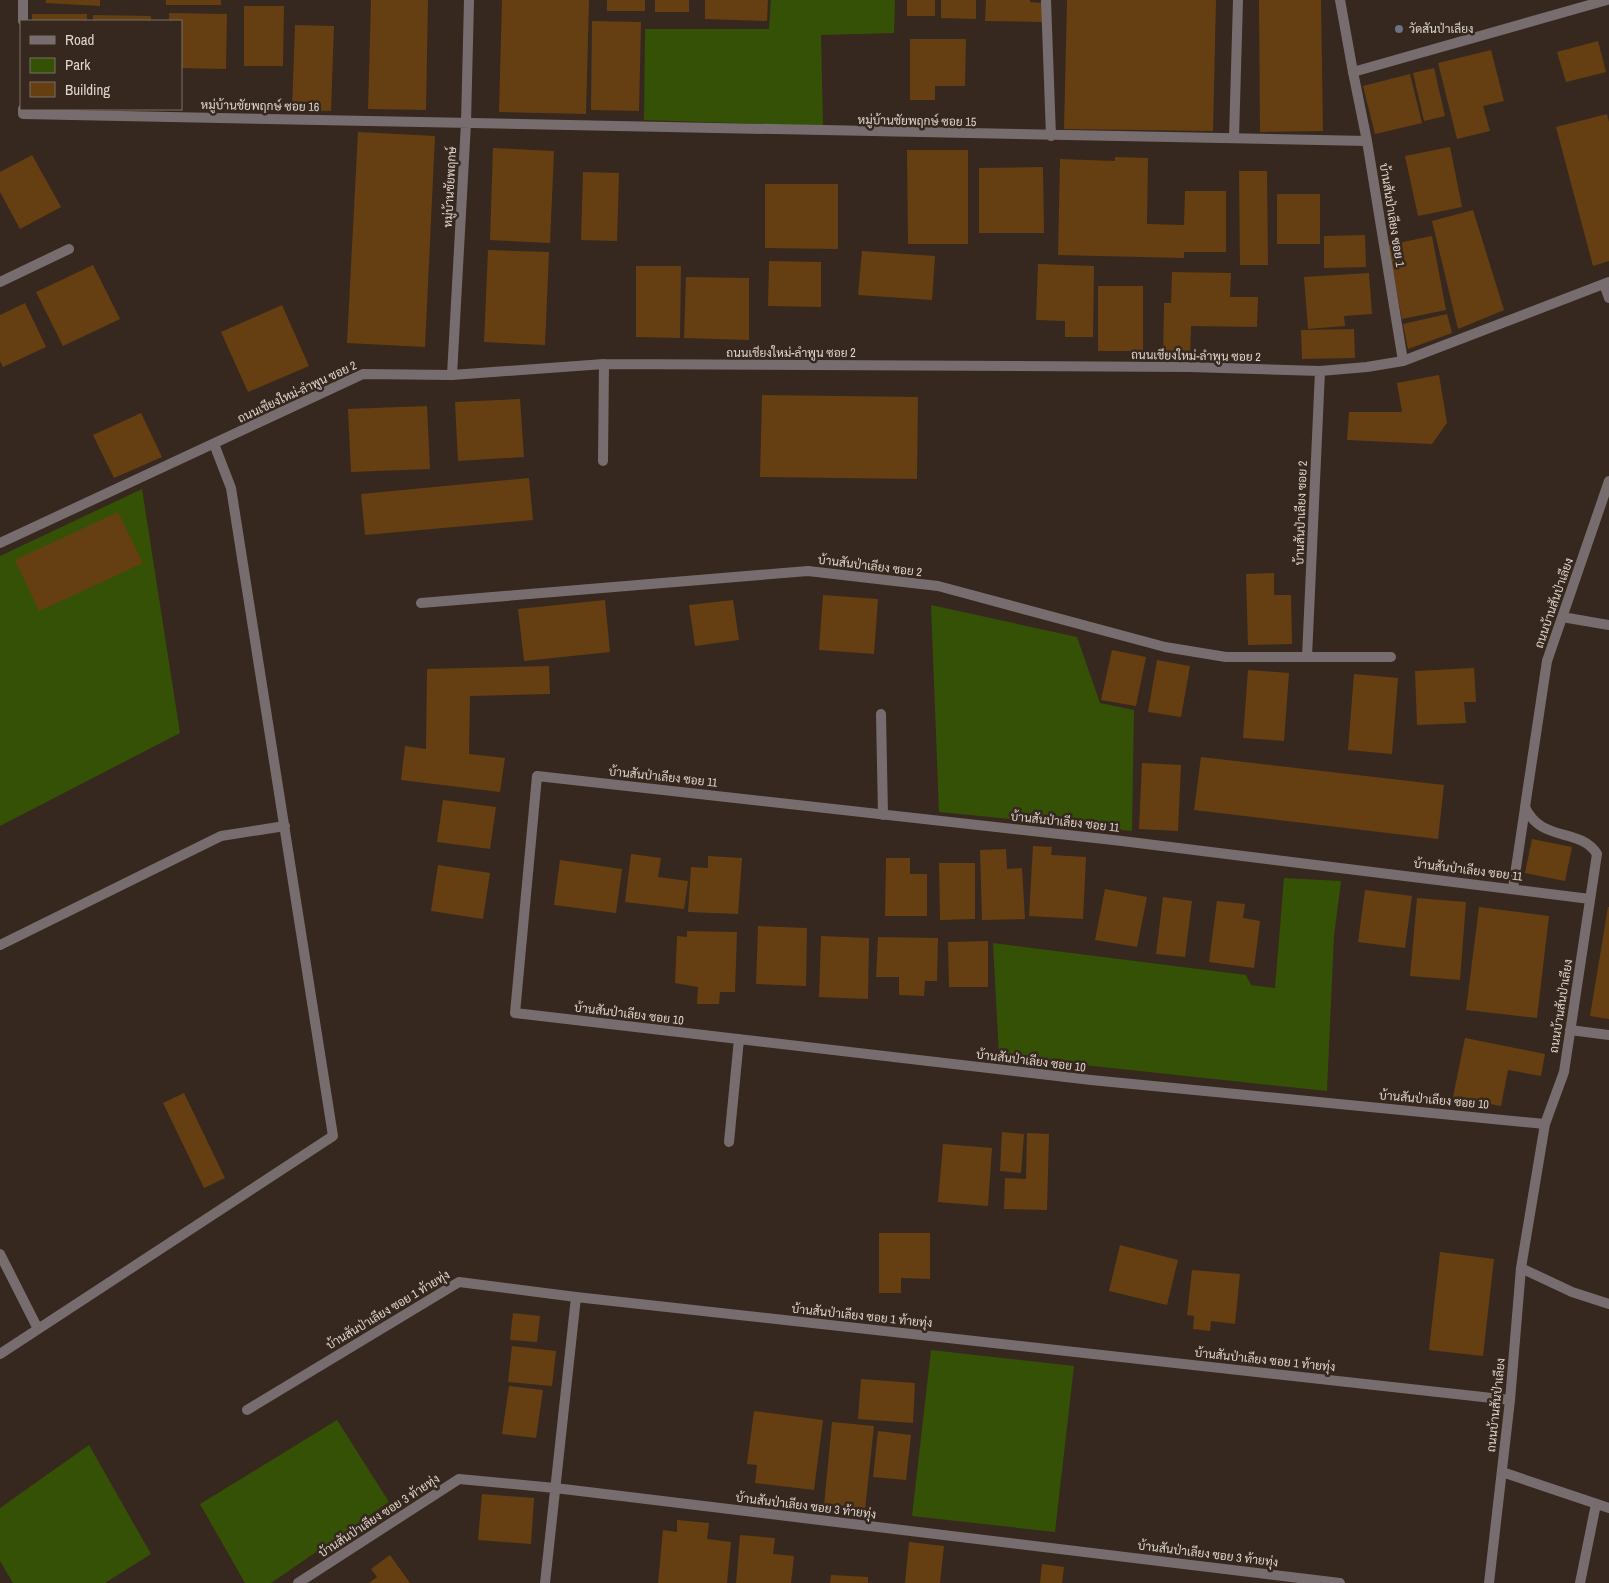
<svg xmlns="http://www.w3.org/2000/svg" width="1609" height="1583" viewBox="0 0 1609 1583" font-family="'Archivo Narrow',Sarabun,sans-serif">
<rect width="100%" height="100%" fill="#36281e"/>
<!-- green -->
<path fill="#355106" d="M 771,0 L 895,0 L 894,33 L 821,35 L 823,126 L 644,120 L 645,29 L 769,29 Z
M 142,489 L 180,733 L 0,826 L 0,556 Z
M 931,605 L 1077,637 L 1100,703 L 1134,710 L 1132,831 L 939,812 Z
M 1284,878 L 1341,881 L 1334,936 L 1327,1091 L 999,1056 L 993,943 L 1246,975 L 1251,985 L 1275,988 Z
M 931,1350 L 1074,1366 L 1055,1532 L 912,1516 Z
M 337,1420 L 389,1502 L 271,1583 L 245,1583 L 200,1504 Z
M 89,1445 L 151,1554 L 105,1583 L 13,1583 L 0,1561 L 0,1508 Z"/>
<!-- building -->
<path fill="#653f12" d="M 46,0 L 100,0 L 100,6 L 46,3 Z
M 166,0 L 221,0 L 221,5 L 166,5 Z
M 371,0 L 428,0 L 426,110 L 368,109 Z
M 502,0 L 589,0 L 586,114 L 499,112 Z
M 607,0 L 645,0 L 645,11 L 607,11 Z
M 655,0 L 689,0 L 689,12 L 655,12 Z
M 705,0 L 768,0 L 767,21 L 705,19 Z
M 907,0 L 935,0 L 935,16 L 907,16 Z
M 941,0 L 976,0 L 976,19 L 941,18 Z
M 986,0 L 1030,0 L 1030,2 L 1043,3 L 1042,22 L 985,21 Z
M 1067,0 L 1216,0 L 1213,131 L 1064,129 Z
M 1259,0 L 1321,0 L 1323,131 L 1260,132 Z
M 244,6 L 284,6 L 283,66 L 244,66 Z
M 169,13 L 227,14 L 226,69 L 181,68 L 181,21 L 169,21 Z
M 32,14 L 87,14 L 87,21 L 32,21 Z
M 93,15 L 151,16 L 151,21 L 93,21 Z
M 592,21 L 641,22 L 639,111 L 591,110 Z
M 295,25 L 334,26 L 331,111 L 292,110 Z
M 910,39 L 966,39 L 965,86 L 935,86 L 935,100 L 910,100 Z
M 1598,41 L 1606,72 L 1566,82 L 1557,52 Z
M 1491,50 L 1504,101 L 1483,106 L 1490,131 L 1457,139 L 1438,63 Z
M 1434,68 L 1445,116 L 1424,121 L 1413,73 Z
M 1410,74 L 1422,123 L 1375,134 L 1363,86 Z
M 1607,114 L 1609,122 L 1609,261 L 1593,266 L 1556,127 Z
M 358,132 L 435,136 L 425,347 L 347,343 Z
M 1450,147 L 1462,207 L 1418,216 L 1405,156 Z
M 493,148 L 554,151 L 550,243 L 490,240 Z
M 907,150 L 968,150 L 968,244 L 908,244 Z
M 32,155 L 61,207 L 20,229 L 0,192 L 0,172 Z
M 1115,157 L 1148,158 L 1147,224 L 1184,225 L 1185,191 L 1226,191 L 1226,252 L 1184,252 L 1184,258 L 1058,255 L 1060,159 L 1115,161 Z
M 1043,167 L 1044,233 L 979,233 L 979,168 Z
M 1239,171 L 1267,171 L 1268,265 L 1240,265 Z
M 583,172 L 619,173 L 617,241 L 581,240 Z
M 765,184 L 838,184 L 838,249 L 765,248 Z
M 1277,194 L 1320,194 L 1320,244 L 1277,244 Z
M 1473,210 L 1504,310 L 1458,329 L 1432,221 Z
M 1365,235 L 1366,267 L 1324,268 L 1324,236 Z
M 1432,236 L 1446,310 L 1402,319 L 1388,245 Z
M 488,250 L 549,252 L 545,345 L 484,342 Z
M 862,251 L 935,256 L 932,300 L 858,295 Z
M 769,261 L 821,262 L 821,307 L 768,306 Z
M 1038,264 L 1094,266 L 1093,337 L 1065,337 L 1065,321 L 1036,320 Z
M 93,265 L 120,319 L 63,346 L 36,292 Z
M 636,266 L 681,266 L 680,338 L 636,337 Z
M 1172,272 L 1231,273 L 1230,297 L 1258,297 L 1257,327 L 1191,326 L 1190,358 L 1163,358 L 1164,303 L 1171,303 Z
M 1369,273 L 1372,314 L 1344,316 L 1345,326 L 1308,329 L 1304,277 Z
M 686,277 L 749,278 L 749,340 L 684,338 Z
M 1098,286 L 1143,286 L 1143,351 L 1098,351 Z
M 25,303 L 46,347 L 3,367 L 0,361 L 0,315 Z
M 282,305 L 309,366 L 248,392 L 221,332 Z
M 1447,314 L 1452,333 L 1408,349 L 1403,324 Z
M 1354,329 L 1355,358 L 1302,359 L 1301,330 Z
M 1439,375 L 1447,423 L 1432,444 L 1347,440 L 1349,412 L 1402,412 L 1397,383 Z
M 762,395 L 918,397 L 917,479 L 760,477 Z
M 520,399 L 524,457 L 458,461 L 455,402 Z
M 427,406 L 430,469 L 351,472 L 348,409 Z
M 141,413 L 162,457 L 114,478 L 93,435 Z
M 529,478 L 533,520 L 365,535 L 361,494 Z
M 118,512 L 143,563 L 39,611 L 15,560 Z
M 1274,573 L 1274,595 L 1291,595 L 1292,644 L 1248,645 L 1246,574 Z
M 823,595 L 878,599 L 874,654 L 819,650 Z
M 605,600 L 610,652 L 524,661 L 518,609 Z
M 733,600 L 739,640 L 695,646 L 689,605 Z
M 1112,650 L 1146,657 L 1136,706 L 1101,700 Z
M 1157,660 L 1190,666 L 1181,717 L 1148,712 Z
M 549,666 L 550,694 L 470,696 L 469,754 L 505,758 L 500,792 L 401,780 L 405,746 L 426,749 L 427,669 Z
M 1474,668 L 1476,702 L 1464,702 L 1466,723 L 1417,725 L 1415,671 Z
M 1248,670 L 1289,673 L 1284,741 L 1243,738 Z
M 1354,674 L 1398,678 L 1392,754 L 1348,750 Z
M 1201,757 L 1444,785 L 1438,839 L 1194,810 Z
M 1142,763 L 1181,765 L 1178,831 L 1139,829 Z
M 443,800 L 496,807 L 490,849 L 437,842 Z
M 1532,839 L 1572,847 L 1565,881 L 1525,873 Z
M 1033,846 L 1052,847 L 1051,855 L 1086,857 L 1083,919 L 1029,916 Z
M 1006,849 L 1007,869 L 1022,868 L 1025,919 L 982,920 L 980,850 Z
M 631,854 L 661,858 L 658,877 L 688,881 L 684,909 L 625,902 Z
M 708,856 L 742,858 L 738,914 L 688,912 L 691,867 L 708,868 Z
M 886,858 L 910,858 L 910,874 L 927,874 L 927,916 L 885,916 Z
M 560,860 L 622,869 L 616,913 L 554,905 Z
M 939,863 L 975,863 L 975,919 L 940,920 Z
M 438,865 L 490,873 L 483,919 L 431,911 Z
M 1105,889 L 1147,897 L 1137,947 L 1095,940 Z
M 1365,890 L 1412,896 L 1405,948 L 1358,942 Z
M 1163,897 L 1192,901 L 1185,957 L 1156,954 Z
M 1417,898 L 1466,902 L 1460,980 L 1410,976 Z
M 1217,901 L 1245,904 L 1243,918 L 1260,921 L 1254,968 L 1209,962 Z
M 1479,907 L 1549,916 L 1537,1018 L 1466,1010 Z
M 1608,907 L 1609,907 L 1609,1019 L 1590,1016 Z
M 758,926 L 807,928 L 806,986 L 756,984 Z
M 687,931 L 737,932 L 735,992 L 720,992 L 719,1004 L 697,1004 L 698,987 L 675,983 L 677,936 L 687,937 Z
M 821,936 L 869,938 L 868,999 L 819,997 Z
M 878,937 L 938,938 L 937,981 L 925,981 L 924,996 L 899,995 L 899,977 L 876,977 Z
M 988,941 L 988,987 L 949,987 L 948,942 Z
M 1465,1038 L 1545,1054 L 1541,1076 L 1508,1070 L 1501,1106 L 1453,1097 Z
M 184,1093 L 225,1178 L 204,1188 L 163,1103 Z
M 1002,1132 L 1024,1134 L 1021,1173 L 1000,1171 Z
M 1027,1133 L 1049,1134 L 1047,1210 L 1004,1209 L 1005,1178 L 1026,1179 Z
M 943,1144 L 992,1148 L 988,1206 L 938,1202 Z
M 879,1233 L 930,1233 L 930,1279 L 901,1278 L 901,1293 L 879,1293 Z
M 1120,1245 L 1178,1260 L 1167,1305 L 1109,1291 Z
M 1440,1252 L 1494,1259 L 1483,1356 L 1429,1350 Z
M 1192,1270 L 1240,1274 L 1235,1324 L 1211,1321 L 1210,1331 L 1193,1329 L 1194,1316 L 1187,1315 Z
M 513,1313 L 540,1316 L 537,1342 L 510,1340 Z
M 512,1346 L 556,1351 L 552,1386 L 508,1382 Z
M 861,1379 L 915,1383 L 913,1423 L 858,1419 Z
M 509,1386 L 543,1390 L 536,1438 L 502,1434 Z
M 754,1411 L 823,1420 L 814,1490 L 755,1483 L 757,1465 L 747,1464 Z
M 832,1422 L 874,1426 L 865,1510 L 824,1506 Z
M 878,1431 L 911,1435 L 906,1480 L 873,1477 Z
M 482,1494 L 534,1498 L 531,1544 L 478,1540 Z
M 677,1520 L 709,1523 L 707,1539 L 731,1542 L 727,1583 L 658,1583 L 663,1530 L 677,1532 Z
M 740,1535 L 775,1538 L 773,1554 L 794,1556 L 791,1583 L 736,1583 Z
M 909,1542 L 944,1546 L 940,1583 L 905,1583 Z
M 390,1555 L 410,1583 L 369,1583 L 377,1577 L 371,1569 Z
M 1042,1564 L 1064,1567 L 1062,1583 L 1040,1583 Z
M 831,1575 L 868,1577 L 868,1583 L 830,1583 Z"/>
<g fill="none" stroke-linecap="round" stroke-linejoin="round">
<!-- lane -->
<path stroke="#776d6f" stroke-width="10" d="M 1340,0 L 1353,72
M 1234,138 L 1238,0"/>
<!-- street -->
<path stroke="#776d6f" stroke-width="10" d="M 23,0 L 23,21
M 1046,0 L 1051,136
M 23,109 L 23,114 L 1367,141
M 0,282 L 69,249
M 1604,284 L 1609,298
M 1403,361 L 1367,141 L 1353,72 L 1607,0
M 452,375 L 466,123 L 469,0
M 603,461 L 604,364
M 0,543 L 363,374 L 452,375 L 604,364 L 1190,367 L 1320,371 L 1367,367 L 1403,361 L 1609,282
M 421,603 L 808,571 L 938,586 L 1165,647 L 1226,657 L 1391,657
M 1562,617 L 1609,625
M 1307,657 L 1320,371
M 881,714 L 883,815
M 1513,888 L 1525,808
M 0,945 L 221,836 L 285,826
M 1570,1030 L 1609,1035
M 1545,1124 L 1091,1080 L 515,1013 L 537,776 L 1122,841 L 1590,899
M 729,1142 L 739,1039
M 0,1254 L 38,1329
M 1521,1268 L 1572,1292 L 1609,1304
M 0,1354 L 333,1136 L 231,488 L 214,444
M 247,1410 L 459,1282 L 576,1297 L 1510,1400
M 1502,1472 L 1609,1508
M 298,1583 L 459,1479 L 555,1488 L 1340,1583
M 545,1583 L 576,1297
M 1489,1583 L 1510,1400 L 1521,1268 L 1545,1124 L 1564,1072 L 1597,854 C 1580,827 1541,843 1525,807 L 1547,661 L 1609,481
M 1580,1583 L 1596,1504"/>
</g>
<!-- markers -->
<circle fill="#6b7280" stroke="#36281e" stroke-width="2" cx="1399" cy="29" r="5"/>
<g text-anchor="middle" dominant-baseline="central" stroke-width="5" stroke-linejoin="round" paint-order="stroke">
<!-- poi labels -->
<g font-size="12" fill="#dfd6cf" stroke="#36281e" text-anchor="start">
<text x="1409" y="29">วัดสันป่าเลียง</text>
</g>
<!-- street labels -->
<g font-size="12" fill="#dfd6cf" stroke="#36281e">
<text transform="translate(260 106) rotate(1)">หมู่บ้านชัยพฤกษ์ ซอย 16</text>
<text transform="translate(917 121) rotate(1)">หมู่บ้านชัยพฤกษ์ ซอย 15</text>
<text transform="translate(450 187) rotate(-87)">หมู่บ้านชัยพฤกษ์</text>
<text transform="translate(1392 215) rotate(81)">บ้านสันป่าเลียง ซอย 1</text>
<text x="791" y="353">ถนนเชียงใหม่-ลำพูน ซอย 2</text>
<text transform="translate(1196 356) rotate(1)">ถนนเชียงใหม่-ลำพูน ซอย 2</text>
<text transform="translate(297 392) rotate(-25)">ถนนเชียงใหม่-ลำพูน ซอย 2</text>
<text transform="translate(1301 513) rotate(-88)">บ้านสันป่าเลียง ซอย 2</text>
<text transform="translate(870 566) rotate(7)">บ้านสันป่าเลียง ซอย 2</text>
<text transform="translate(1554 603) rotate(-71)">ถนนบ้านสันป่าเลียง</text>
<text transform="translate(663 777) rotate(6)">บ้านสันป่าเลียง ซอย 11</text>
<text transform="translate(1065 822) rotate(6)">บ้านสันป่าเลียง ซอย 11</text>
<text transform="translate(1468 870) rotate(7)">บ้านสันป่าเลียง ซอย 11</text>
<text transform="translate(1561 1006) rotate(-81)">ถนนบ้านสันป่าเลียง</text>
<text transform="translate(629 1014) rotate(7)">บ้านสันป่าเลียง ซอย 10</text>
<text transform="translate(1031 1061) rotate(7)">บ้านสันป่าเลียง ซอย 10</text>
<text transform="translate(1434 1100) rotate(5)">บ้านสันป่าเลียง ซอย 10</text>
<text transform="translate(388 1310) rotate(-31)">บ้านสันป่าเลียง ซอย 1 ท้ายทุ่ง</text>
<text transform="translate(862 1316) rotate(6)">บ้านสันป่าเลียง ซอย 1 ท้ายทุ่ง</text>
<text transform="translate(1265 1360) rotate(6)">บ้านสันป่าเลียง ซอย 1 ท้ายทุ่ง</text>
<text transform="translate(1496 1405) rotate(-84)">ถนนบ้านสันป่าเลียง</text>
<text transform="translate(806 1506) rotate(7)">บ้านสันป่าเลียง ซอย 3 ท้ายทุ่ง</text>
<text transform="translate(379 1516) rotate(-33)">บ้านสันป่าเลียง ซอย 3 ท้ายทุ่ง</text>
<text transform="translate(1208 1554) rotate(7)">บ้านสันป่าเลียง ซอย 3 ท้ายทุ่ง</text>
</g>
</g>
<!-- legend -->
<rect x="20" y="20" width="162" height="90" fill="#36281e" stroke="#7a6e65"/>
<rect x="30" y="36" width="25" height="8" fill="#776d6f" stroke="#7a6e65"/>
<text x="65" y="45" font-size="15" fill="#dfd6cf">Road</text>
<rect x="30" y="58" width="25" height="15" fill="#355106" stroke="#7a6e65"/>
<text x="65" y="70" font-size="15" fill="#dfd6cf">Park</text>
<rect x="30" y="82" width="25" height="15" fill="#653f12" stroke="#7a6e65"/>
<text x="65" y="95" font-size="15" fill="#dfd6cf">Building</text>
</svg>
